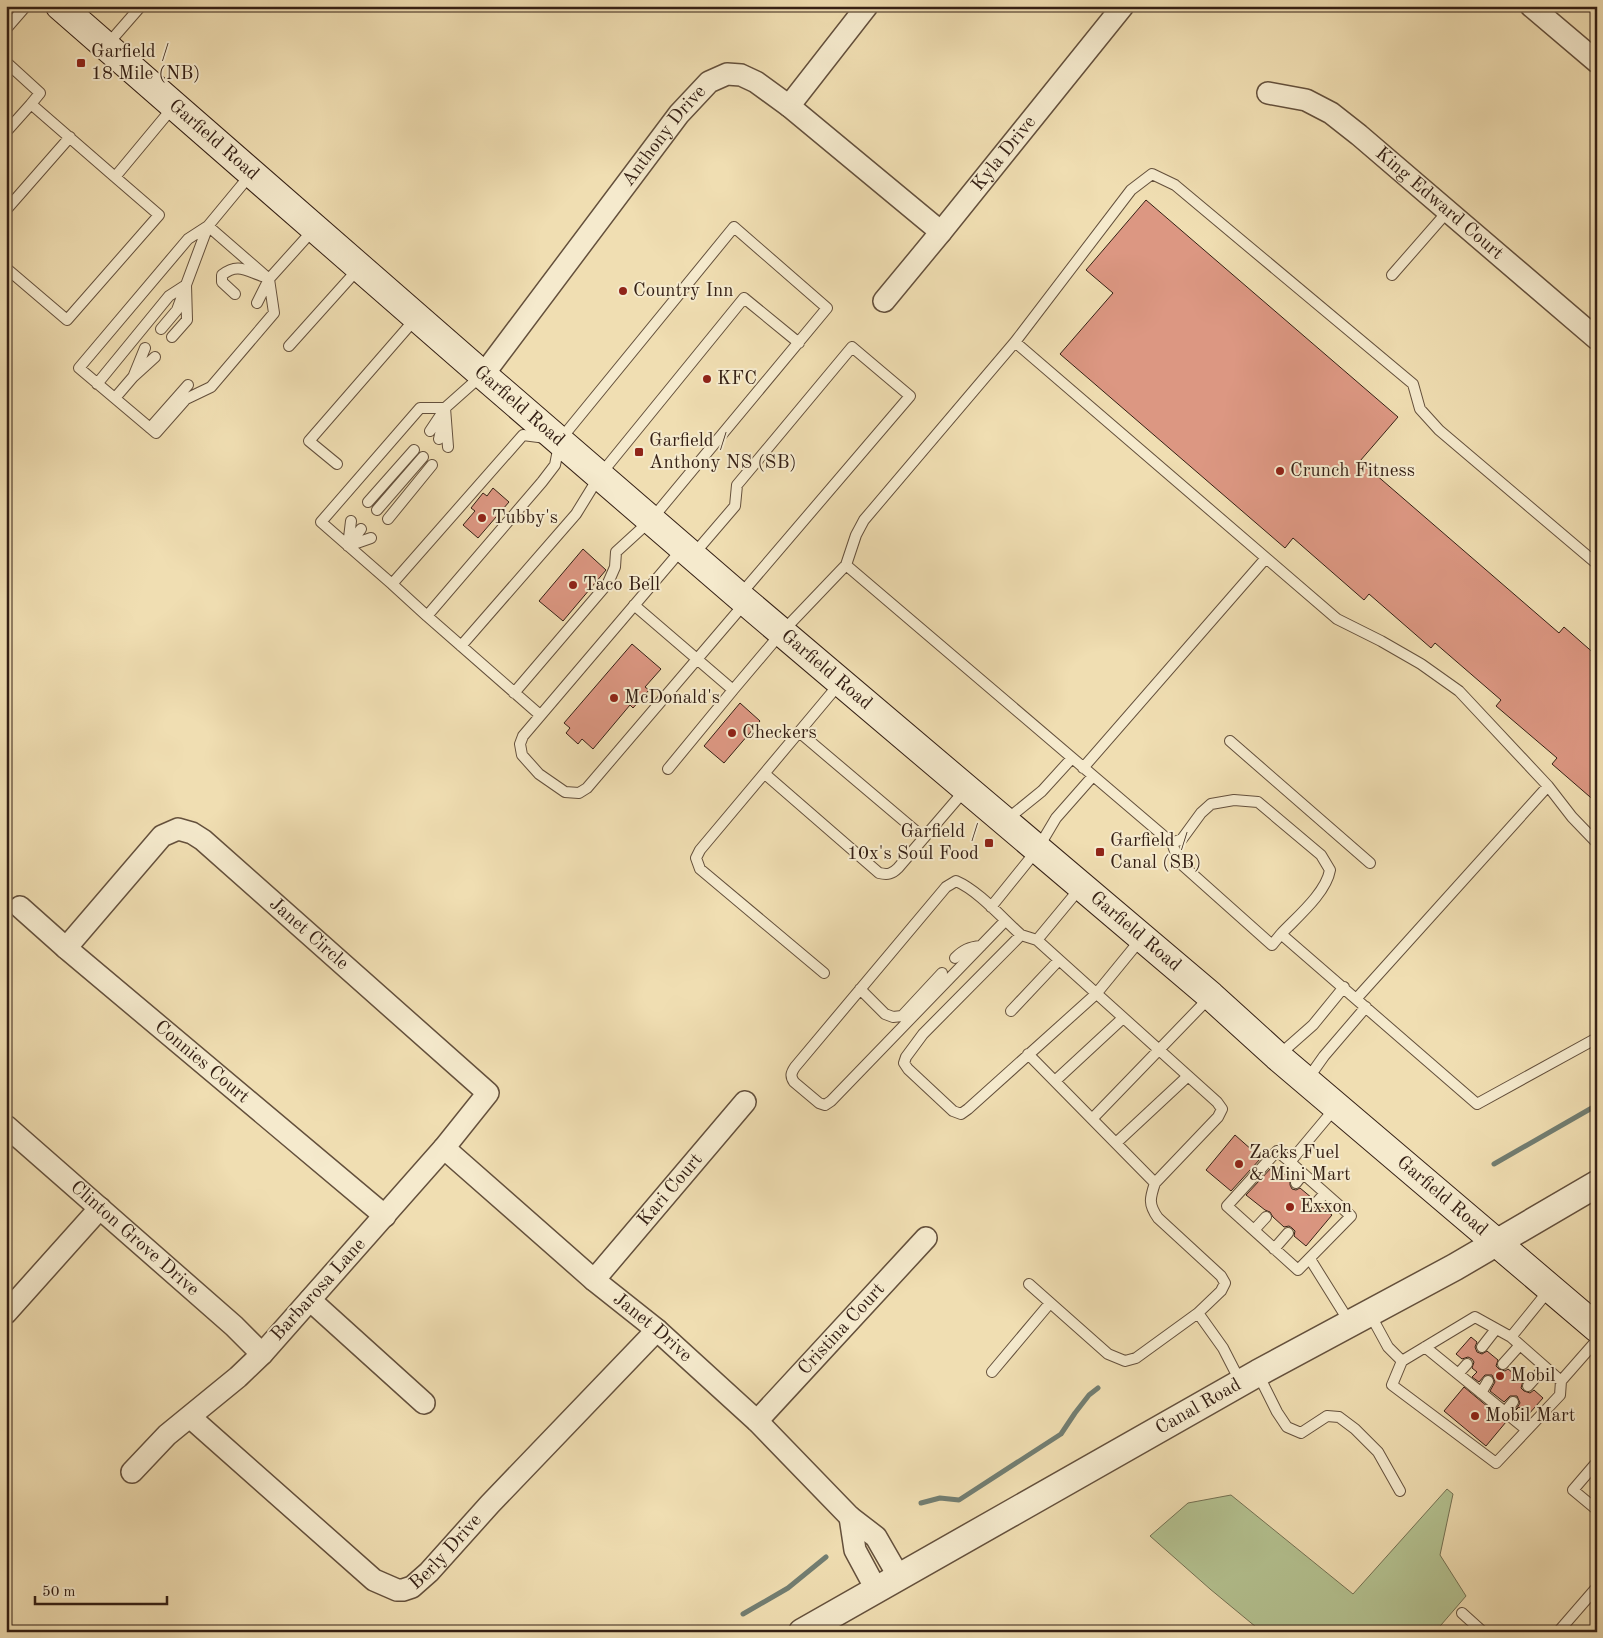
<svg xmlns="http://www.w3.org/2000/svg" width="1603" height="1638" viewBox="0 0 1603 1638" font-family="'Old Standard TT',serif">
<rect width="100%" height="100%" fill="#f0deb2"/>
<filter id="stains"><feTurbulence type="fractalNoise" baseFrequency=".004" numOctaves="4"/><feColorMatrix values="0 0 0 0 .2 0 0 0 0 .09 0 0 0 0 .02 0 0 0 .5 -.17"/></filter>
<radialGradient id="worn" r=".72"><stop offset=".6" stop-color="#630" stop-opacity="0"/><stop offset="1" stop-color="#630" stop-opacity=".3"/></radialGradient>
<!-- green -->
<path fill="#b4c291" stroke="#747153" d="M 1447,1489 L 1453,1494 L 1440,1555 L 1466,1596 L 1435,1632 L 1262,1632 L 1210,1589 L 1150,1536 L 1188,1503 L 1231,1495 L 1353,1594 Z"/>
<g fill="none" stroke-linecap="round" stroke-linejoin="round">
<!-- stream -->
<path stroke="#727e72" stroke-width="5" d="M 1494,1164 L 1597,1105
M 921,1503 L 940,1498 L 959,1500 L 1061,1434 L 1075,1413 L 1089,1395 L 1098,1388
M 743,1614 L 788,1588 L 826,1557"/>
</g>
<!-- building -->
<path fill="#dc9782" stroke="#352015" d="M 1146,200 L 1398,417 L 1360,461 L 1559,633 L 1564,627 L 1597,656 L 1597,803 L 1552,764 L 1557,758 L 1496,706 L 1501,700 L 1435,643 L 1431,648 L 1369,594 L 1364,600 L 1293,538 L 1285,548 L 1060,354 L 1113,293 L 1086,270 Z
M 493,488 L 509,502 L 478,538 L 463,525 L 475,511 L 471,508 L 483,493 L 487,496 Z
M 583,549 L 606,570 L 563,621 L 539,601 Z
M 632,644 L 661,669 L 645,687 L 649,690 L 633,708 L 630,705 L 593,749 L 582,739 L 578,744 L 566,733 L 570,728 L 564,723 Z
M 740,703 L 760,721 L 724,763 L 704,746 Z
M 1235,1135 L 1261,1158 L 1231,1191 L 1206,1170 Z
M 1272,1167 L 1274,1168 L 1276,1167 L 1290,1179 L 1290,1185 L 1292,1189 L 1296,1190 L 1300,1188 L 1312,1198 L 1310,1204 L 1313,1207 L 1319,1209 L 1322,1207 L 1332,1215 L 1306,1246 L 1294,1236 L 1295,1231 L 1292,1228 L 1289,1226 L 1284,1227 L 1273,1217 L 1270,1212 L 1265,1210 L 1246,1195 Z
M 1471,1337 L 1477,1342 L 1475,1347 L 1477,1352 L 1482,1354 L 1487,1351 L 1498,1360 L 1496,1366 L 1499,1369 L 1505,1371 L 1508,1369 L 1523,1381 L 1521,1388 L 1524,1391 L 1530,1393 L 1534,1390 L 1543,1398 L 1528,1415 L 1519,1407 L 1515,1411 L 1520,1403 L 1517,1396 L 1510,1396 L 1504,1402 L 1490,1391 L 1495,1382 L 1492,1375 L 1485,1375 L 1479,1382 L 1472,1377 L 1477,1372 L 1472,1368 L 1474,1362 L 1472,1359 L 1468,1357 L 1462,1359 L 1456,1354 Z
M 1464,1387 L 1506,1422 L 1486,1446 L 1444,1411 Z"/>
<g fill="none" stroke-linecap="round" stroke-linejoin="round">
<defs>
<path id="service" d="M 6,29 L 26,6
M 107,45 L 141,6
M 6,62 L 40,93 L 31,104
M 6,132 L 31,104 L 115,177 L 174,106
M 251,174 L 208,226 L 188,239 L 79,368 L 156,433 L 186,399 L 211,387 L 274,313 L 269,279 L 314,229
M 6,210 L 70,137
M 6,268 L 67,320 L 159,215 L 115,177
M 1392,275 L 1448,211
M 235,294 L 222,282 L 222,275 C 237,263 245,270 262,276
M 257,303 L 269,279
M 161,329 L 177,310 L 184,291
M 172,337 L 187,320 L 186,285
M 1015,342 L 1337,619 L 1381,641 L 1421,664 L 1459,691 L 1548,786 L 1572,817 L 1597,843
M 289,346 L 359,268
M 134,375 L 145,348
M 97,384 L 169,296 L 186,285 L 208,226 L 269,279
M 115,398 L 133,377 L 155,357
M 445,408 L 448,447
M 150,428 L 188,385
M 430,431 L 442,413
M 439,439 L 443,421
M 337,464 L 309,441 L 416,318
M 368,502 L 414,450
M 377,510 L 423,457
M 388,519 L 432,465
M 349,545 L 361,529
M 348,546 L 351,521
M 348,546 L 371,538
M 683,548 L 523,736 L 520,744 L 522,755 L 539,774 L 565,792 L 579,793 L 587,788 L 745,603
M 693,555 L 735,506 L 737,485 L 852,347 L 910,396 L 740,595
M 846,565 L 1172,843 L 1179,862 L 1272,945 L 1281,934 L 1477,1104 L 1597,1038
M 392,584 L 321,522 L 420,408 L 445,408 L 481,376
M 634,605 L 733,690 L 668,769
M 427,616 L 540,715
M 461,646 L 576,514 L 600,475 L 744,298 L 799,343
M 840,683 L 799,732 L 923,837
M 733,690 L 782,632 L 846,565 L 856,535 L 864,520 L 1015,342 L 1131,190 L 1152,174 L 1175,185 L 1413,384 L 1420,409 L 1439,430 L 1597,564
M 514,693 L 608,583 L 615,567 L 616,552 L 651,520 L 827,308 L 734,227 L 560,440 L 555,465 L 542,482 L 427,616 L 392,584 L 523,435 L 546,438
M 799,732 L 700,850 L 696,858 L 700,869 L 824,973
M 1230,741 L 1370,863
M 1083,768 L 1266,558
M 765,774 L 879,873 C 888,875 892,874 898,868 L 965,790
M 1005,821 L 1042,791 L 1072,758
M 1172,843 L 1182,839 L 1201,813 L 1211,804 L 1234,800 L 1258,802 L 1321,855 L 1330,870 C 1326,893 1297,917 1281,934
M 991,907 L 1037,850 L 1056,818 L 1093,776
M 1005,921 L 831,1101 L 825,1105 L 819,1103 L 794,1082 C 790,1076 791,1073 795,1067 L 946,887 L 956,881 C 979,891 1002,918 1021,935
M 1141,939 L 1096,994 L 968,1109 L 961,1114 L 953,1111 L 908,1069 L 904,1063 L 906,1057 L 923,1034 L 1021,935 L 1037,940 L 1217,1102 L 1222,1109 L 1218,1117 L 1155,1183 C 1150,1198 1148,1204 1158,1218 L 1221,1276 L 1225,1283 L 1221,1291 L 1198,1313 L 1223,1348 L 1241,1383
M 1037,940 L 1081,887
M 955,958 C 963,950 969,947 981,946
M 860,989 L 885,1014 L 893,1017 L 902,1016 L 942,973
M 1357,998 L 1548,786
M 1011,1011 L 1059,960
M 1028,1054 L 1155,1183
M 1279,1055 L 1313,1025 L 1344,987
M 1307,1080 L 1324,1056 L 1366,1007
M 1055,1081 L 1123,1018
M 1092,1119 L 1210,997
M 1116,1143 L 1188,1076
M 1290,1162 L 1277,1151 L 1227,1206 L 1298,1270 L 1351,1216 L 1290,1162 L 1336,1107
M 1296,1183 L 1303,1174
M 1317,1202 L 1325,1193
M 1254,1230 L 1266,1217
M 1274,1249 L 1288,1233
M 1310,1259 L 1350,1323
M 1029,1284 L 1108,1354 L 1125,1361 L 1136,1358 L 1198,1313
M 1549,1290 L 1511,1337 L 1561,1381 L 1597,1340
M 1370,1314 L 1388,1347 L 1402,1361 L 1475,1317 L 1511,1337
M 1425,1347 L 1527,1430
M 1482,1347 L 1496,1329
M 1402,1361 L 1392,1385 L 1496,1463 L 1560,1395 L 1561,1381
M 1503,1364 L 1520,1345
M 992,1372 L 1050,1303
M 1258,1374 L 1277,1412 L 1287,1427 L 1301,1433 L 1327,1416 L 1339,1417 L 1355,1429 L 1378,1452 L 1400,1491
M 1458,1374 L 1467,1364
M 1528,1386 L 1545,1367
M 1481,1393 L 1488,1381
M 1505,1412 L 1513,1402
M 1597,1462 L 1573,1490 L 1597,1510
M 1462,1613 L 1483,1632
M 1558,1632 L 1597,1587"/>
<g id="minor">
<path d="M 1531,6 L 1597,62"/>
<path id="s1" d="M 1268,93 L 1306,100 L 1331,113 L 1359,135 L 1597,339"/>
<path d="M 789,106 L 867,6"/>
<path id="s2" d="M 884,301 L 941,232 L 1123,6"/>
<path id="s3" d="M 483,375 L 679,114 L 709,82 L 727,74 L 741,75 L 756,82 L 789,106 L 941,232"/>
<path id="s4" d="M 20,907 L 66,948 L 385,1216"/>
<path id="s5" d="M 66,948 L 162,836 L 178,829 L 192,833 L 203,840 L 488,1093 L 444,1148 L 262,1354 L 238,1377 L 167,1435 L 132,1472"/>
<path id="s6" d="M 6,1126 L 234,1326 L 262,1354"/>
<path id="s7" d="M 444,1148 L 594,1280 L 657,1330 L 757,1421 L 850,1517"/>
<path id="s8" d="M 594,1280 L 745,1102"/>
<path d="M 310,1300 L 424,1403"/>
<path d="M 6,1313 L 100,1208"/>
<path id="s9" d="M 190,1417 L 374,1580 L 397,1590 L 403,1590 L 412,1587 L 429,1572 L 490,1504 L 657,1330"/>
<path id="s10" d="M 757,1421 L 926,1238"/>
<path d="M 876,1589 L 855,1550 L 850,1517 L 876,1537 L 899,1577"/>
</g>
<g id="tertiary">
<path id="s11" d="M 802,1632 L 1258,1373 L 1455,1267 L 1597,1184"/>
</g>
<g id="secondary">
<path id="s12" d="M 60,6 L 483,375 L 739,596 L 1211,996 L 1277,1056 L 1597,1328"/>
</g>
</defs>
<!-- service casing -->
<use href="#service" stroke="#64503c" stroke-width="12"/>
<!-- minor casing -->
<use href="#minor" stroke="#64503c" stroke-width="24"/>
<!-- tertiary casing -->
<use href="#tertiary" stroke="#64503c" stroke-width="29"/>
<!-- secondary casing -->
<use href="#secondary" stroke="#352015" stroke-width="30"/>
<!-- service -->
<use href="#service" stroke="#f5eacd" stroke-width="10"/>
<!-- minor -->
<use href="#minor" stroke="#f5eacd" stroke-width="21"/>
<!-- tertiary -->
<use href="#tertiary" stroke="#f5eacd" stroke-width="26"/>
<!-- secondary -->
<use href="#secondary" stroke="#f5eacd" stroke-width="28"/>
</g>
<!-- markers -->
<g fill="#8f2418" stroke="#f5eacd" stroke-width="2">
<rect x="76" y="58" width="10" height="10" rx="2.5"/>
<circle cx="623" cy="291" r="5"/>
<circle cx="707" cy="379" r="5"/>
<rect x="634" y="447" width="10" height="10" rx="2.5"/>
<circle cx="1280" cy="471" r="5"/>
<circle cx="482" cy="518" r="5"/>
<circle cx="573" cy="585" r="5"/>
<circle cx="614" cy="698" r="5"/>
<circle cx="732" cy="733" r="5"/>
<rect x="984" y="838" width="10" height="10" rx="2.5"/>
<rect x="1095" y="847" width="10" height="10" rx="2.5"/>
<circle cx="1239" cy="1164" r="5"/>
<circle cx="1290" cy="1207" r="5"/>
<circle cx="1500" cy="1376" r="5"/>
<circle cx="1475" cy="1416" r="5"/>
</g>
<g text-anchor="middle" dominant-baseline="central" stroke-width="4" stroke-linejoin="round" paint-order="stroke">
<!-- poi labels -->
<g font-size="19" fill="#352015" stroke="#f5eacd" text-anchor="start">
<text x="91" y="52">Garfield /<tspan x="91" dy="22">18 Mile (NB)</tspan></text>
<text x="633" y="291">Country Inn</text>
<text x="717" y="379">KFC</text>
<text x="649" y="441">Garfield /<tspan x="649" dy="22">Anthony NS (SB)</tspan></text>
<text x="1290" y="471">Crunch Fitness</text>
<text x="492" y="518">Tubby's</text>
<text x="583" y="585">Taco Bell</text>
<text x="624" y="698">McDonald's</text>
<text x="742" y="733">Checkers</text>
<text x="979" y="832" text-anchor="end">Garfield /<tspan x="979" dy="22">10x's Soul Food</tspan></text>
<text x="1110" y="841">Garfield /<tspan x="1110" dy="22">Canal (SB)</tspan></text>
<text x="1249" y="1153">Zacks Fuel<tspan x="1249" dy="22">&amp; Mini Mart</tspan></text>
<text x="1300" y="1207">Exxon</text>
<text x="1510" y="1376">Mobil</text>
<text x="1485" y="1416">Mobil Mart</text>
</g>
<!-- street labels -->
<g font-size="19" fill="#352015" stroke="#f5eacd">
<text stroke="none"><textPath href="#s3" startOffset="300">Anthony Drive</textPath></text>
<text stroke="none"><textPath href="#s12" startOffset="204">Garfield Road</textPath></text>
<text stroke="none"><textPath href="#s2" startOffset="190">Kyla Drive</textPath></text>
<text stroke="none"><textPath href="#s1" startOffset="208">King Edward Court</textPath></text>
<text stroke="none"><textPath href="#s12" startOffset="609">Garfield Road</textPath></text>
<text stroke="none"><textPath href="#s12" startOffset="1014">Garfield Road</textPath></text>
<text stroke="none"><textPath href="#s12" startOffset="1419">Garfield Road</textPath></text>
<text stroke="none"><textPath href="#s5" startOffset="334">Janet Circle</textPath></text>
<text stroke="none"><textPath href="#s4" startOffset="239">Connies Court</textPath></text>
<text stroke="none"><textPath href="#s8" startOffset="118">Kari Court</textPath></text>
<text stroke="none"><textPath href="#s12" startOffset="1824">Garfield Road</textPath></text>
<text stroke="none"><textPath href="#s6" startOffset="171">Clinton Grove Drive</textPath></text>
<text transform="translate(319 1290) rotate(-48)">Barbarosa Lane</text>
<text stroke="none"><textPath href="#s7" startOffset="275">Janet Drive</textPath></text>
<text stroke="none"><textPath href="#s10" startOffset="125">Cristina Court</textPath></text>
<text stroke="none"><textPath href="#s11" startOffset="456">Canal Road</textPath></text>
<text stroke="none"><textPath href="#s9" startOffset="335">Berly Drive</textPath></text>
</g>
</g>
<!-- margin -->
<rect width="1603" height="1638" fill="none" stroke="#f0deb2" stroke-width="25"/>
<rect x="8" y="8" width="1588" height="1623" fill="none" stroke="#352015" stroke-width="2.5"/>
<rect x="12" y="12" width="1578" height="1613" fill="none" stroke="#352015"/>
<!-- scale -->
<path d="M35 1596v8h132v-8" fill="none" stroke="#352015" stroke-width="2.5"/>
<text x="42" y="1596" font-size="15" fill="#352015" stroke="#f5eacd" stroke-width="4" paint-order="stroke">50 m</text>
<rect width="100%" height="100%" filter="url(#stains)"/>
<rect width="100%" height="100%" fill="url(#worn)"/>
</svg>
